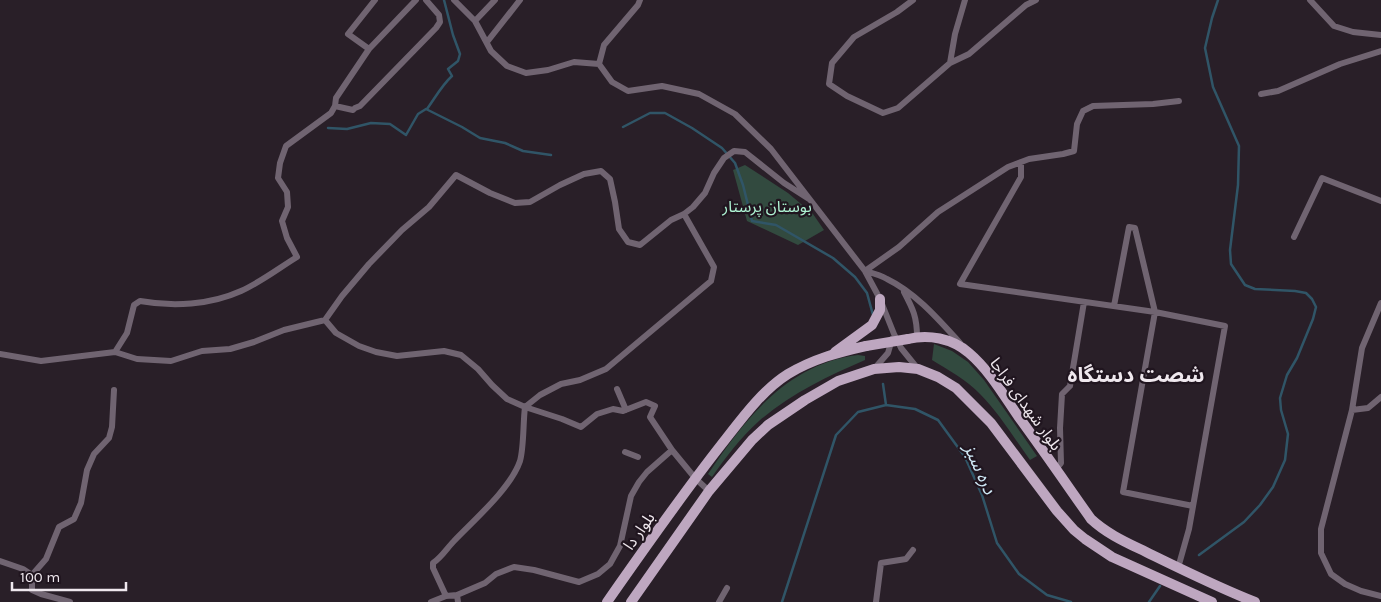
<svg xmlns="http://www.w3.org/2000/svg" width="1381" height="602" viewBox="0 0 1381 602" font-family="Karla,'Noto Sans Arabic',sans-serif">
<rect width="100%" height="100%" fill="#291f28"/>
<!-- green -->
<path fill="#324a3f" d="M 745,165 L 788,193 L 813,214 L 824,230 L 798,245 L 747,221 L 733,170 Z
M 934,344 L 952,351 L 968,362 L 984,380 L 1037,456 L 1030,460 C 1014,438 999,413 980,394 C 967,380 948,370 932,360 Z
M 858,355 L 865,356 L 865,360 C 828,376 790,394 759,421 C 741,437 726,457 712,477 L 708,474 C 746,418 787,364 858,355 Z"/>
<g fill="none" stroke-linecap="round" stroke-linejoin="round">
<!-- stream -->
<path stroke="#305567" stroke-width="2.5" d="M 427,109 C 435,98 442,85 452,76 L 448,69 L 458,61 L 460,54 L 453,35 L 444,0
M 623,127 L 650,113 L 665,113 L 692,128 L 722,148 L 735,163 L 743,185 L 752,221 L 776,225 L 833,258 L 855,277 L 867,293 L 873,315
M 328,128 L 347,129 L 371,123 L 390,124 L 406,135 L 418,114 L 426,109 L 462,127 L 480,138 L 505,143 L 523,151 L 551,155
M 883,384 L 886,405
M 1199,555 L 1244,522 L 1260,505 L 1273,487 L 1285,460 L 1288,434 L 1281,410 L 1280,398 L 1287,375 L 1297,358 L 1313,319 L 1316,307 L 1312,299 L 1306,293 L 1295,291 L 1255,289 L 1245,285 L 1231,264 L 1230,250 L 1238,185 L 1239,146 L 1213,87 L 1205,48 L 1212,18 L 1218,0
M 782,602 L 836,435 L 858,412 L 886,405 L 915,409 L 938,420 L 965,457 L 982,495 L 997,543 L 1019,574 L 1047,595 L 1071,602
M 1149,602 L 1160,586"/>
<!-- street -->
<path stroke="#706471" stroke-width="6" d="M 454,0 L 475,21 L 491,51 L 507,66 L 526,73 L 548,70 L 574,62 L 599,64
M 640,0 L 638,5 L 604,45 L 599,64 L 612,82 L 628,91 L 662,86 L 699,94 L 735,114 L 771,149 L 865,271 L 880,299 L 894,334 L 901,348 L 918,369
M 913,0 L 897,12 L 854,37 L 832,63 L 829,84 L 847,96 L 883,113 L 898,108 L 950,63 L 955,34 L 965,0
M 1310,0 L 1334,26 L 1353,32 L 1381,35
M 475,21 L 495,0
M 487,42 L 520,0
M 369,49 L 348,34 L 375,0
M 950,63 L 969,54 L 1026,5 L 1036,0
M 1261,94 L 1278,91 L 1340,64 L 1381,51
M 335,106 L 353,110 L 355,108 L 360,106 L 436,28 L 440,22 L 439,15 L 426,0
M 1021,162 L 1021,177 L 960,284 L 1155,312 L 1225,326 L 1189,529 L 1178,568
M 1294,237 L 1322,178 L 1381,201
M 865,271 L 899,247 L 938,212 L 1008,167 L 1029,159 L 1063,154 L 1074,151 L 1077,124 L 1083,111 L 1093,106 L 1153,104 L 1179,101
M 865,271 C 872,273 880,275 887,279 C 916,293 939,320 960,343
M 904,292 C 913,309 917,317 917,337
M 1381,303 L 1362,348 L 1352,410 L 1321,529 L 1321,553 L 1331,574 L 1345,584 L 1361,591 L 1381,596
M 1114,306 L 1129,227 L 1135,228 L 1155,312 L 1123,492 L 1193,506
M 325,320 L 336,333 L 359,346 L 376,352 L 397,356 L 444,351 L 461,355 L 478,369 L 492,385 L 507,399 L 525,407 C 523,422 524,447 520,461 C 511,488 474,520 454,541 C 447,548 442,557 433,563 L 433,568 L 446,596
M 115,352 L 127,333 L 134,305 L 140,301 C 173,307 210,305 241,291 C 261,282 279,268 297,257 L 287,238 L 282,221 L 288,207 L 287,192 L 278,178 L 280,163 L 286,146 L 331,113 L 335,106 L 336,98 L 369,49 L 416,0
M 0,354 L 41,361 L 115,352 L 137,359 L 171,361 L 202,351 L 230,349 L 254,342 L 284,330 L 325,320 L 342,296 L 369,264 L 402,230 L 429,207 L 456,175 L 490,193 L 515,203 L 530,202 L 560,185 L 584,174 L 601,171 L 610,179 L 615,202 L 619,229 L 628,242 L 640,245 L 671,220 L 684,214 L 693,207 L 705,193 L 714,173 L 724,158 L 734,151 L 745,152 L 784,183 L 809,199
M 874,369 L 888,353 L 892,339
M 617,389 L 626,410
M 525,407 L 540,395 L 561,384 L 580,380 L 606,369 L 711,281 L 714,267 L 684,214
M 525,407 L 562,419 L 581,427 L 597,414 L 613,409 L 623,411 L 646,402 L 655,406 L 650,417 L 672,450
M 1352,410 L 1368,408 L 1381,397
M 625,452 L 638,457
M 1056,469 L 1061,463 L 1060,428 L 1062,394 L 1070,386 L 1084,302
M 0,561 L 23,569 L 32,575 L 32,590 L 41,594 L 70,602
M 32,575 L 46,559 L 59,527 L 74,519 L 81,503 L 87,470 L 94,454 L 109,438 L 112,427 L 114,390
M 431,602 L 446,596 L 457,595
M 458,602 L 457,595 L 485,583 L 496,574 L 514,567 L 534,570 L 579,582 L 598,574 L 610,564 L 620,546 L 631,496 L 639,482 L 647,472 L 672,450 L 695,478 L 709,491
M 719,602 L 727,588
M 876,602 L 881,563 L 906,559 L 913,550"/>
<!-- primary -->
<path stroke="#bea7c0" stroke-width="10" d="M 908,339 C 928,334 952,338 969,353 C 989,370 1003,394 1018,416 C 1043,450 1067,485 1091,519 C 1108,535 1130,544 1150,554 C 1185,571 1219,588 1255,602
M 835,352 L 872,325 L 880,310 L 880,299
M 607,602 C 644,549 681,496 721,445 C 740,421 761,391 788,374 C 813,359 839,352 866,346
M 631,602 L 709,491 L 752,440 L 768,425 L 805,400 L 838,381 L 874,369 L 899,367 L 918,369 L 938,377 L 956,388 L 991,423 L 1057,511 L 1074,530 L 1085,539 L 1112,557 L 1212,602"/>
<!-- primary-bridge -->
<path stroke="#bea7c0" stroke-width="10" d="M 866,346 L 908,339"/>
</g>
<g text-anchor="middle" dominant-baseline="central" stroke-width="4.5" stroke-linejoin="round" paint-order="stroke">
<!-- park labels -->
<g font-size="16" fill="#adf2d2" stroke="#20151f">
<text x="767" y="206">بوستان پرستار</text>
</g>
<!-- street labels -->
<g font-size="16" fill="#efe8ee" stroke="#20151f">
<text transform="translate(1026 404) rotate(54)">بلوار شهدای فراجا</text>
<text transform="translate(639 531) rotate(-55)">بلوار دا</text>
</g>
<!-- water labels -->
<g font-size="18" font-style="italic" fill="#cfe9f6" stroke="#20151f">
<text transform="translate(980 469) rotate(66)">دره سبز</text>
</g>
<!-- district labels -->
<g font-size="21" font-weight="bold" fill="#efe8ee" stroke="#20151f">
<text x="1136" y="375">شصت دستگاه</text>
</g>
</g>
<!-- scale -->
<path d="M12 582v8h114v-8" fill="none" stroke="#efe8ee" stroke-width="2.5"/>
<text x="20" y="582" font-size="15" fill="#efe8ee" stroke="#20151f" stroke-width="4" paint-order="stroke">100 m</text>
</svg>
